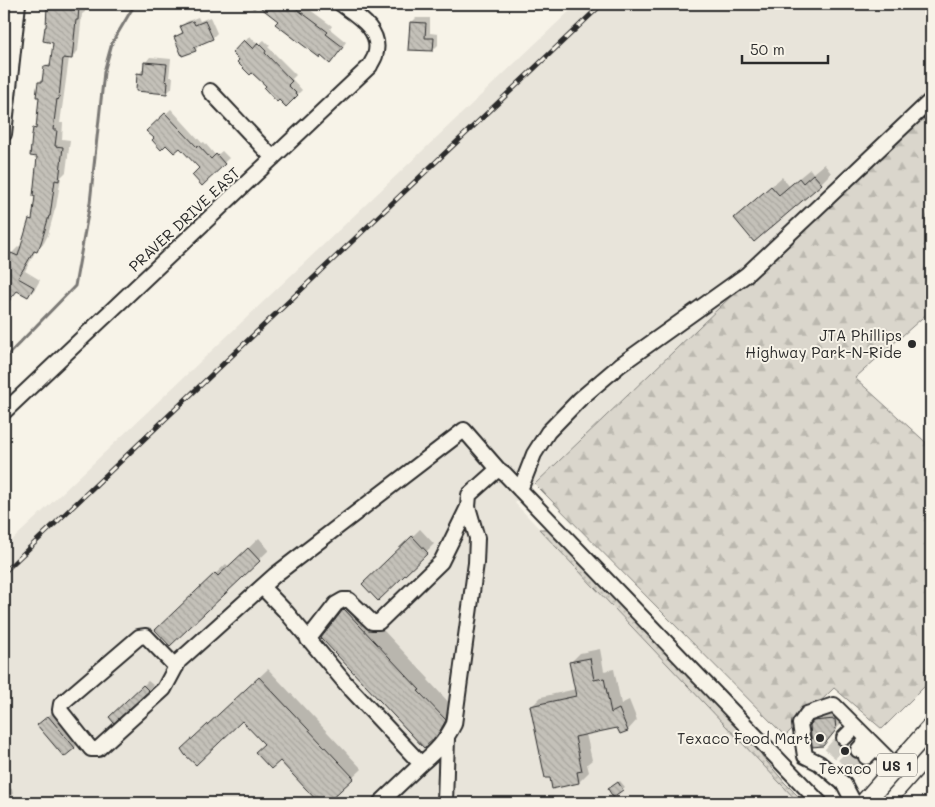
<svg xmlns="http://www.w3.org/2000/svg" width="935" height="807" viewBox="0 0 935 807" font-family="Mali,sans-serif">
<defs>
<pattern id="grass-dots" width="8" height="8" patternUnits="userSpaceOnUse" patternTransform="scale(1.25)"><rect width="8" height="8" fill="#dad6cc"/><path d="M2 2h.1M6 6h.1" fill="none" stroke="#bbb8af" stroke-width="1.8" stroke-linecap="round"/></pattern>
<pattern id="forest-firs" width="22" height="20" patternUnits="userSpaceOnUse" patternTransform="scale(1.25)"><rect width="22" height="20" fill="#dad6cc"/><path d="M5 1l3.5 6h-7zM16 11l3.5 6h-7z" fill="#bbb8af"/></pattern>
<pattern id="building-back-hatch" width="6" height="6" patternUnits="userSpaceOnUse" patternTransform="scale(1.25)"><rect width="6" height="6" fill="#c4c1b9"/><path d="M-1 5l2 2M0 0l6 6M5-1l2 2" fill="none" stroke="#a9a69f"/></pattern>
</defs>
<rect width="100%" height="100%" fill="#f7f3e8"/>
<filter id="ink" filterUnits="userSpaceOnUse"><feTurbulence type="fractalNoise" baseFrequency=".02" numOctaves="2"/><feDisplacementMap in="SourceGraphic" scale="10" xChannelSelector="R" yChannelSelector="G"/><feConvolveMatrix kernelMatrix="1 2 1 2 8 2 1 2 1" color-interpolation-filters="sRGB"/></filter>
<g filter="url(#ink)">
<!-- built -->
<path fill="#e8e4da" d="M 577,4 L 931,4 L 931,105 L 515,503 L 799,803 L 4,803 L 4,548 Z"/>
<!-- grass -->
<path fill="url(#grass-dots)" stroke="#82807c" d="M 539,529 L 550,529 L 761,752 L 762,756 L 785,783 L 805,803 L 799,803 Z"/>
<!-- forest -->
<path fill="url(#forest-firs)" stroke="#82807c" d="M 931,105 L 931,310 L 855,378 L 931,447 L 931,680 L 882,729 L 834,688 L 785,736 L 535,484 Z"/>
<!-- shadow -->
<path fill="#0003" d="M 51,4 L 85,4 L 85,12 L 82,14 L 78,51 L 71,58 L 69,58 L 60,123 L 63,123 L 62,139 L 70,140 L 66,172 L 61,177 L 56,207 L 55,209 L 48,235 L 44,243 L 36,250 L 25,271 L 40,280 L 35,289 L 28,296 L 18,290 L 4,307 L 4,268 L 12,253 L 19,246 L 22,248 L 30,220 L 33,217 L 38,156 L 34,129 L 37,126 L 40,96 L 39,82 L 44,77 L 46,67 L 53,60 L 55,42 L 48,26 L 48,7 Z
M 247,4 L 302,4 L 332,26 L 330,29 L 346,42 L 335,57 L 280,20 L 259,4 L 254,10 Z
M 198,17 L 200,21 L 210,17 L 217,33 L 212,38 L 200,44 L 200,45 L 195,50 L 176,37 L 183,31 L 181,27 L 186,22 Z
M 416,18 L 430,18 L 430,33 L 438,34 L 438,45 L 433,50 L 411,23 Z
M 250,36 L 258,45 L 264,40 L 270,46 L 268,47 L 296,75 L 292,79 L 302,90 L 286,106 L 234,53 Z
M 150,57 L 171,59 L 169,77 L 173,77 L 172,88 L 167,93 L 139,74 L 143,69 L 146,62 Z
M 171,109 L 202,143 L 204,142 L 216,156 L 222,151 L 229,158 L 202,184 L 200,168 L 180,146 L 166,143 L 156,138 L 148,131 Z
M 824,164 L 831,173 L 821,183 L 746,208 L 782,177 L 789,186 L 810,169 L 813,173 Z
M 420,529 L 434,544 L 378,599 L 364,584 Z
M 259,538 L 269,550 L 170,645 L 166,620 L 226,564 L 229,567 Z
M 355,600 L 429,679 L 428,680 L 455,709 L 447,724 L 424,746 L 343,612 Z
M 600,649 L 604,671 L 614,669 L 621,704 L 629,700 L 637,720 L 628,730 L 621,733 L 618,727 L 586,734 L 592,760 L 587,764 L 589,772 L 579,782 L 531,707 L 541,697 L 576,689 L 570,663 L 580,653 Z
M 268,669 L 362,769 L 326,803 L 321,803 L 243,719 L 192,740 Z
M 148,681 L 153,685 L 148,690 L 111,717 Z
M 53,712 L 79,743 L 74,748 L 44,720 Z
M 842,712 L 843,722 L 822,745 L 813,722 L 821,714 Z
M 620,781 L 625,787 L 614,795 L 609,789 Z
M 4,787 L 12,789 L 13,795 L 11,800 L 8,803 L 4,803 Z"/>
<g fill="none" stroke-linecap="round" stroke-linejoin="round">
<!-- stream -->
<path stroke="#7a7874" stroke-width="3" d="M 4,359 L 75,286 L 90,203 L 104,72 L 112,43 L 135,4"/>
</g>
<!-- building -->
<path fill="url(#building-back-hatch)" stroke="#2b2b2b" d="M 54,4 L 69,4 L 69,6 L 79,6 L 78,20 L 76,20 L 72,59 L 63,58 L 59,98 L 58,100 L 57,99 L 53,130 L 57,130 L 55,146 L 63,147 L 59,181 L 55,180 L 50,216 L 49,216 L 41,243 L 37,252 L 34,251 L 18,278 L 34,287 L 28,297 L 17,291 L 4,307 L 4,266 L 11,253 L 18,256 L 29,219 L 32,220 L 35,196 L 33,196 L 37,157 L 30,156 L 32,135 L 33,128 L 36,129 L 39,97 L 36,97 L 38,82 L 42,82 L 44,66 L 50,67 L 53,43 L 43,41 L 45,27 L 46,27 L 47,6 L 54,6 Z
M 256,4 L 290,4 L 328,32 L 326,34 L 343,47 L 330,64 L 321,56 L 320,58 L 275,24 L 278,21 Z
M 193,21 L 195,25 L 205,21 L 213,39 L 194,47 L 196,51 L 182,56 L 174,37 L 183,33 L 180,26 Z
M 410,22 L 426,23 L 425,38 L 434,38 L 433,51 L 408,50 Z
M 244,40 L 253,49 L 258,43 L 266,51 L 265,53 L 292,81 L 288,85 L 298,95 L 286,107 L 279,100 L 277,102 L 264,88 L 266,86 L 252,73 L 250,75 L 237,62 L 239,60 L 232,53 Z
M 144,62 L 167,64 L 165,81 L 168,82 L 167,94 L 136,91 L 137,73 L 143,74 Z
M 165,113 L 197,147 L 198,145 L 211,159 L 216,154 L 225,164 L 202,186 L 192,175 L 199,168 L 180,148 L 174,153 L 166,145 L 161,150 L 152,140 L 154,138 L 146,131 Z
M 813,174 L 822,184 L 754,242 L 734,218 L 771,186 L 779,195 L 799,178 L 803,183 Z
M 412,536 L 428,553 L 378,601 L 362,584 Z
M 248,548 L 260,561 L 170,646 L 155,630 L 215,573 L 218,576 Z
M 344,609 L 420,690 L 418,691 L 446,720 L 437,736 L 424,748 L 321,638 L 342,611 Z
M 590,658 L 594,680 L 604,678 L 611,713 L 619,709 L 628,731 L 620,734 L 617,728 L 575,737 L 582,771 L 577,772 L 579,783 L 552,789 L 550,778 L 545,778 L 530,706 L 576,696 L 569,662 Z
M 259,677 L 354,778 L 327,803 L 319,803 L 280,761 L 271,769 L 255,752 L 264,744 L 242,721 L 196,765 L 185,755 L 181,749 Z
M 143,685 L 149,691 L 114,723 L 109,717 Z
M 48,716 L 75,748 L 64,757 L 37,725 Z
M 835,719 L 836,730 L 823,746 L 812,747 L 810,725 L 813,721 Z
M 618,782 L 623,790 L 613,797 L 608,789 Z"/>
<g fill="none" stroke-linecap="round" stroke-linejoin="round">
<!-- minor-tunnel -->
<path stroke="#cecbc2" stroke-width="14" stroke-dasharray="14 7" stroke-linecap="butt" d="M 830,754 L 844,738
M 843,765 L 858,750
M 852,772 L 866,757"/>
<defs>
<path id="minor" d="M 210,91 L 273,158
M 4,134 L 18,4
M 4,412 L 370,66 C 371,63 374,59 375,56 C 383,31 358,16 341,4
M 520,490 L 534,454 L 548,432 L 580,399 L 620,365 L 746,275 L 931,100
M 262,587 L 287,613 L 347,685 L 421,764 C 436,751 445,742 454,724 L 476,563 L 477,538 L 468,507 L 469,495 L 498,469
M 308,640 L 336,604 L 343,600 L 349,600 L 372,622 L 379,622 L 441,562 L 468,507
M 176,667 L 146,636 L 139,637 L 61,704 L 60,710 L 91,749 L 98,749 L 164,689 L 179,661 L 275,575 L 464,430 L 498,469 L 505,474 L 820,803
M 844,738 L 855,727
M 858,750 L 868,739
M 866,757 L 876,747
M 380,803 L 421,764
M 445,803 L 447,738
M 854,803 L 844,784 L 819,763 L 805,756 L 800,724 L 807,714 L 834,705 L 896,767"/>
<path id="major" d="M 864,803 L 931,727
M 910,803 L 931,779"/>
</defs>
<!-- minor casing -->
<use href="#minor" stroke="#2b2b2b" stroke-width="18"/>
<!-- major casing -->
<use href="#major" stroke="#2b2b2b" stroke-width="21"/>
<!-- minor -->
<use href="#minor" stroke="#f7f3e8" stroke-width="14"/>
<!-- major -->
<use href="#major" stroke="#f7f3e8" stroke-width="18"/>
<defs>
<path id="rail" d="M 4,572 L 602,4"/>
</defs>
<!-- rail casing -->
<use href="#rail" stroke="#2b2b2b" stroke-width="5"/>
<!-- rail -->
<use href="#rail" stroke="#f7f3e8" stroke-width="3" stroke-dasharray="9" stroke-linecap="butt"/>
</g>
</g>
<!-- markers -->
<g fill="#2b2b2b" stroke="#f7f3e8" stroke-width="2">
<circle cx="912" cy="344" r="5"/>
<circle cx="820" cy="738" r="5"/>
<circle cx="845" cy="751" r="5"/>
</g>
<g text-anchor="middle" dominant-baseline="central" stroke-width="4" stroke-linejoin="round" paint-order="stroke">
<!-- shield labels -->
<rect fill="#f7f3e8" stroke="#686764" stroke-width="1" x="877" y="753.5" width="40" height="23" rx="4"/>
<g font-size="14" font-weight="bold" fill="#2b2b2b">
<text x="897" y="765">US 1</text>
</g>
<!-- street labels -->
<g font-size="15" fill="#2b2b2b" stroke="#f7f3e8">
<text transform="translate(184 219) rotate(-43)">PRAVER DRIVE EAST</text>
</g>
<!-- poi labels -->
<g font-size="15" fill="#2b2b2b" stroke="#f7f3e8" text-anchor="end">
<text x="902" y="335">JTA Phillips<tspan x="902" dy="17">Highway Park-N-Ride</tspan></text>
<text x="810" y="738">Texaco Food Mart</text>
<text x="845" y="768" text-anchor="middle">Texaco</text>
</g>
</g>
<!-- margin -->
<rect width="935" height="807" fill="none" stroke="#f7f3e8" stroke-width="20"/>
<rect x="10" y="10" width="915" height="787" fill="none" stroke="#2b2b2b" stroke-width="2" filter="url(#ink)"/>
<!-- scale -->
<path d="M742 55v8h86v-8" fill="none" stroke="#2b2b2b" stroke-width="2.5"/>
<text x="750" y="55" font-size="15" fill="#2b2b2b" stroke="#f7f3e8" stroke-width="4" paint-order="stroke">50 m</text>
</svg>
